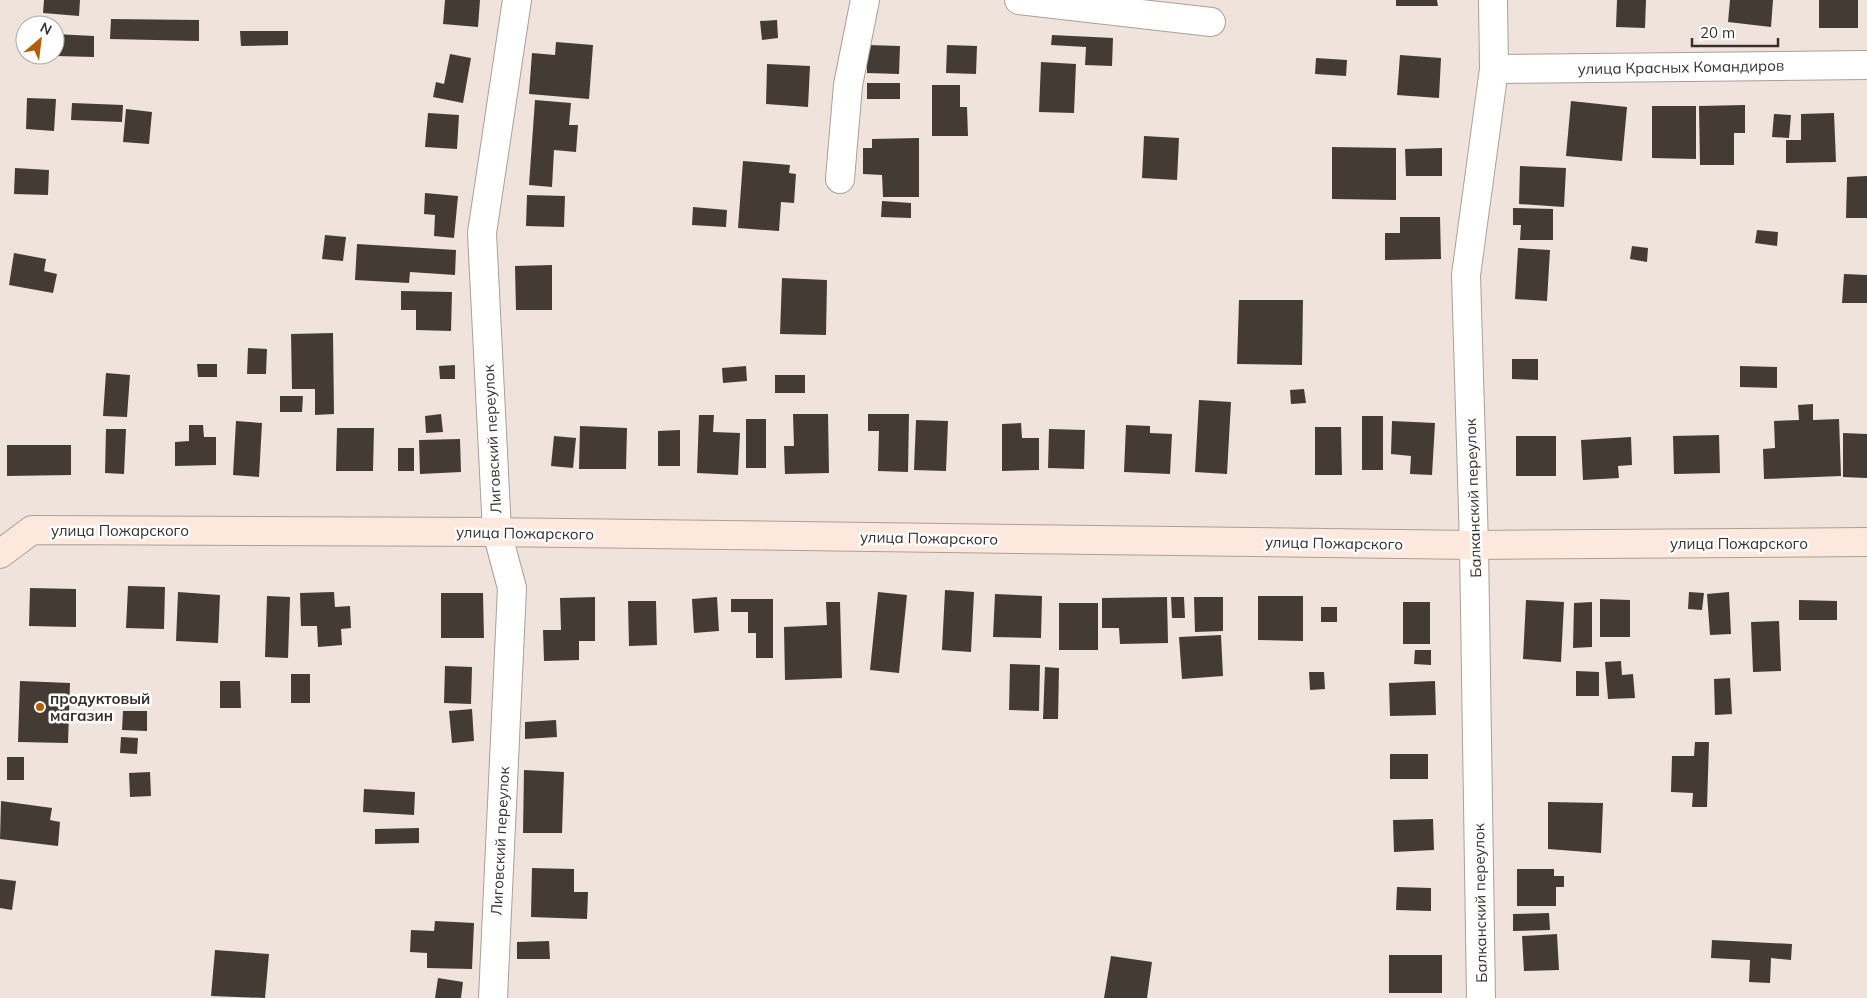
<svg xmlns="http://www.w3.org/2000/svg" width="1867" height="998" viewBox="0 0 1867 998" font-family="Mulish,sans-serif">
<rect width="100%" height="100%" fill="#f0e3db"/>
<!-- building -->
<path fill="#453b35" d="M 44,0 L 80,0 L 79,16 L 43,13 Z
M 445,0 L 480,0 L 478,27 L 443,24 Z
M 1396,0 L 1437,0 L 1438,6 L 1396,6 Z
M 1617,0 L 1646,0 L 1645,28 L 1616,27 Z
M 1730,0 L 1773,0 L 1771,27 L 1728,22 Z
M 1819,0 L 1858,0 L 1858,28 L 1819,28 Z
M 111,19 L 199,20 L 199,41 L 110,39 Z
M 777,20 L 778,38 L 762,40 L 760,21 Z
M 240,31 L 288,31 L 288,45 L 241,46 Z
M 55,34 L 94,36 L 94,57 L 55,56 Z
M 1052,35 L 1113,38 L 1112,66 L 1085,65 L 1086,47 L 1051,45 Z
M 556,42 L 593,45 L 589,99 L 529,94 L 532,53 L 555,55 Z
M 867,45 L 900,46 L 899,74 L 867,73 Z
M 947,45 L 977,46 L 976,74 L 946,73 Z
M 450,54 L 471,58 L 463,103 L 433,97 L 436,82 L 444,84 Z
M 1400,55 L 1441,58 L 1439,98 L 1397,95 Z
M 1316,58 L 1347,60 L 1346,76 L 1315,74 Z
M 1041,62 L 1076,64 L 1074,113 L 1039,112 Z
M 767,64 L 810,66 L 808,107 L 766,104 Z
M 867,83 L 900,83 L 900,99 L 867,99 Z
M 932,85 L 960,85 L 960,107 L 967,107 L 968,136 L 932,136 Z
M 27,98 L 56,99 L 54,131 L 26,129 Z
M 535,100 L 571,103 L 569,125 L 578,125 L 576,152 L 554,150 L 552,187 L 529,185 Z
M 1571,101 L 1627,107 L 1622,161 L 1566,156 Z
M 72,103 L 123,105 L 122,122 L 71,120 Z
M 1745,105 L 1745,133 L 1734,133 L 1734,165 L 1700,165 L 1699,106 Z
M 1652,106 L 1696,106 L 1696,159 L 1652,158 Z
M 126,109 L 152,112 L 149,144 L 123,142 Z
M 428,113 L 459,115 L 457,149 L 425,147 Z
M 1834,113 L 1836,162 L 1786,163 L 1786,140 L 1801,140 L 1801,114 Z
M 1774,114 L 1791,115 L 1789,138 L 1772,137 Z
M 1144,136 L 1179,138 L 1177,180 L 1142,178 Z
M 919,138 L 919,197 L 883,197 L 882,175 L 863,174 L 863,148 L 872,148 L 872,139 Z
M 1332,147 L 1396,148 L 1396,200 L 1332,199 Z
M 1442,148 L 1442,176 L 1406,176 L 1405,149 Z
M 743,161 L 790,165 L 789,173 L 796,174 L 794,203 L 781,202 L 779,231 L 738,228 Z
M 1520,166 L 1566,168 L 1564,207 L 1519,204 Z
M 15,168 L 49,170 L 48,195 L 14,194 Z
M 1867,176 L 1867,218 L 1846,218 L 1847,177 Z
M 425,193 L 458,196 L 454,238 L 434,236 L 435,215 L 424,214 Z
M 527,195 L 565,196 L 564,227 L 526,226 Z
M 882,201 L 911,203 L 911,218 L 881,217 Z
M 693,207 L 727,210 L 726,227 L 692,225 Z
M 1513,208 L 1553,209 L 1553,240 L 1520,240 L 1521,225 L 1513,225 Z
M 1400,217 L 1440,217 L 1441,259 L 1385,260 L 1385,233 L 1400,233 Z
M 1757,230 L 1778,232 L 1777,246 L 1755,243 Z
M 325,235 L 346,237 L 343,261 L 322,259 Z
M 357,244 L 456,250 L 455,275 L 410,272 L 409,283 L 355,280 Z
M 1632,246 L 1648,248 L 1647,262 L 1630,259 Z
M 1518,248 L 1550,250 L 1547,301 L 1515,299 Z
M 14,253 L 46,259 L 44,271 L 57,274 L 53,293 L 9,285 Z
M 552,265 L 552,310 L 516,310 L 515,266 Z
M 1844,274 L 1867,275 L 1867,303 L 1842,303 Z
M 782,278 L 827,280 L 826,335 L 780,334 Z
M 401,291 L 452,292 L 451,331 L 416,330 L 416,310 L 401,310 Z
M 1239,300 L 1303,300 L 1302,365 L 1237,364 Z
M 333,333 L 334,414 L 315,415 L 315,389 L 292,389 L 291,334 Z
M 248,348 L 267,349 L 266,374 L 247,374 Z
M 1512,359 L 1538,359 L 1538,380 L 1512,379 Z
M 197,364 L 217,364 L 217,377 L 198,377 Z
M 455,365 L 455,379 L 440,379 L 439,366 Z
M 746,366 L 747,381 L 723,383 L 722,368 Z
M 1740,366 L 1777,367 L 1777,388 L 1740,387 Z
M 106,373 L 130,375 L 127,417 L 103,416 Z
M 775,375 L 805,375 L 805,393 L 775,393 Z
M 1304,389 L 1306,403 L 1291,404 L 1290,390 Z
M 280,396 L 303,396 L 302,412 L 280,412 Z
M 1199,400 L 1231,402 L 1227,474 L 1195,472 Z
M 1813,404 L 1813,420 L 1839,419 L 1841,476 L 1764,479 L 1763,449 L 1775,448 L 1774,421 L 1799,420 L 1798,405 Z
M 441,414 L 443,432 L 426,433 L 425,416 Z
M 793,414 L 828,414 L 829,473 L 785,474 L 784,446 L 794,446 Z
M 868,414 L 909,414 L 908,472 L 878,471 L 879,431 L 868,431 Z
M 699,415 L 714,415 L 713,432 L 740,433 L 738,475 L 697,473 Z
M 1362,416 L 1383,416 L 1383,470 L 1362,470 Z
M 746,419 L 766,419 L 766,468 L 746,468 Z
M 916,420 L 948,421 L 946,471 L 914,470 Z
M 236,421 L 262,423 L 259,477 L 233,475 Z
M 1392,421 L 1435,423 L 1432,475 L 1410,474 L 1411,456 L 1391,454 Z
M 1021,423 L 1022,438 L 1039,438 L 1039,470 L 1002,471 L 1002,424 Z
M 189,425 L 203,425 L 204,437 L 216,437 L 216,465 L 175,466 L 175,442 L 189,441 Z
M 1126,425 L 1150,426 L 1150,433 L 1172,434 L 1170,474 L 1124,472 Z
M 580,426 L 627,428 L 626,469 L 579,469 Z
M 1315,427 L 1341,427 L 1342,475 L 1315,475 Z
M 337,428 L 374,428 L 373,471 L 336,471 Z
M 106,429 L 126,429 L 124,474 L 105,473 Z
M 1049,429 L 1085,430 L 1084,469 L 1048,468 Z
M 680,430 L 680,466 L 658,466 L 658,431 Z
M 1843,433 L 1867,434 L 1867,478 L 1843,477 Z
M 1719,435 L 1720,473 L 1674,474 L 1673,436 Z
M 554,436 L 576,438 L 573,468 L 551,466 Z
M 1516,436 L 1556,436 L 1556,476 L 1516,476 Z
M 1631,437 L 1632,465 L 1618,466 L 1619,478 L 1583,480 L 1581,440 Z
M 460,439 L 461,472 L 420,474 L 419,440 Z
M 7,445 L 71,445 L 71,475 L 7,476 Z
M 398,448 L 414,448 L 414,471 L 398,471 Z
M 128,586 L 165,587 L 164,629 L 126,628 Z
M 30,588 L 76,589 L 76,627 L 29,626 Z
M 945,590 L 974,592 L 971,652 L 942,650 Z
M 178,592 L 220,595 L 218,643 L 176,641 Z
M 334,592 L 335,607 L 350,606 L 351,628 L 341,629 L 342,645 L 318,647 L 317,626 L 301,626 L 300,593 Z
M 878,592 L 907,595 L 899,673 L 870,670 Z
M 1689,592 L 1704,593 L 1702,610 L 1688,609 Z
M 1729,592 L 1731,634 L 1710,635 L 1707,594 Z
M 441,593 L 483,593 L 484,638 L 441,638 Z
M 995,594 L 1042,596 L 1041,638 L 993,637 Z
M 267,596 L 290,597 L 288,658 L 265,657 Z
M 1258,596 L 1303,596 L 1303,641 L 1258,640 Z
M 595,597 L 595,641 L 579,641 L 579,660 L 544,661 L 543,630 L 561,630 L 560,598 Z
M 717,597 L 719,631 L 694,633 L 692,599 Z
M 1167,597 L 1168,643 L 1120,644 L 1119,628 L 1102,628 L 1102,598 Z
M 1171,597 L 1184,597 L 1185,618 L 1172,618 Z
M 1194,597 L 1223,597 L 1223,631 L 1195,632 Z
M 731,599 L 773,599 L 773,658 L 756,658 L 756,633 L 748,633 L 748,612 L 731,612 Z
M 1600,599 L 1630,600 L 1630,637 L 1600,637 Z
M 1526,600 L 1564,602 L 1561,662 L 1523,659 Z
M 1799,600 L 1837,601 L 1837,620 L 1799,620 Z
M 628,601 L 656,601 L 657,645 L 629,646 Z
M 826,602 L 840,602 L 842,678 L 785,680 L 784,627 L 827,625 Z
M 1403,602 L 1430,602 L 1430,644 L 1403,644 Z
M 1592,602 L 1592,647 L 1573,648 L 1574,603 Z
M 1059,603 L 1098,603 L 1098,650 L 1059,650 Z
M 1321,607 L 1337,607 L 1337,622 L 1321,622 Z
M 1779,621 L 1781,671 L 1753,672 L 1751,622 Z
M 1221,635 L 1223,676 L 1182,679 L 1179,637 Z
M 1415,650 L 1431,650 L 1431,665 L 1414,664 Z
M 1621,661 L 1622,675 L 1633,674 L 1635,698 L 1608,699 L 1605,662 Z
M 1010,664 L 1040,665 L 1039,711 L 1009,710 Z
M 445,666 L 472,667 L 471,704 L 444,703 Z
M 1045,667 L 1059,668 L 1058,719 L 1043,719 Z
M 1576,671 L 1599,672 L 1599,696 L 1576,696 Z
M 1309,672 L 1324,672 L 1325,689 L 1310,690 Z
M 291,674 L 310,674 L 310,703 L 291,703 Z
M 1730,678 L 1732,714 L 1715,715 L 1714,679 Z
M 20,681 L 70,683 L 68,743 L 18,742 Z
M 220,681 L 240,681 L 241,708 L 220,708 Z
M 1435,681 L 1436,715 L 1390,716 L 1389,683 Z
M 472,709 L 474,741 L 452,743 L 449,711 Z
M 123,711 L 147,711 L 147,731 L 122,730 Z
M 556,720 L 557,737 L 525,739 L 525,722 Z
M 121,737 L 138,738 L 137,754 L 120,753 Z
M 1695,742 L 1709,742 L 1707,807 L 1692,807 L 1693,793 L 1671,792 L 1672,756 L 1694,756 Z
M 1390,754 L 1428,754 L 1428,779 L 1390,779 Z
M 7,757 L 24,757 L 24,780 L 7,780 Z
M 524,770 L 564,772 L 562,833 L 523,833 Z
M 150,772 L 151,796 L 130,797 L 129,773 Z
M 364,789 L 415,792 L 414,815 L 363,812 Z
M 1,801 L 52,808 L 50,820 L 60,822 L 58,846 L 0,839 Z
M 1548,802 L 1603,803 L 1601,853 L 1548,849 Z
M 1433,819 L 1434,850 L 1394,852 L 1393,820 Z
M 419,828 L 419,843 L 375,844 L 375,829 Z
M 532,868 L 574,869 L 574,892 L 588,892 L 587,919 L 531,917 Z
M 1517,869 L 1554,869 L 1554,876 L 1564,876 L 1564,887 L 1556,887 L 1556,906 L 1517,906 Z
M 0,879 L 16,881 L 12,910 L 0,908 Z
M 1397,887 L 1431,888 L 1431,911 L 1396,910 Z
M 1549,913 L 1550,930 L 1513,931 L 1513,914 Z
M 435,921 L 474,923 L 472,969 L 427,968 L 427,953 L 410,952 L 411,930 L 434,931 Z
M 1557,934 L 1559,970 L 1524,971 L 1522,936 Z
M 1712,940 L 1792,944 L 1791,960 L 1771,958 L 1770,983 L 1749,982 L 1750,960 L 1711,958 Z
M 549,941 L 550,959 L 517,959 L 517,942 Z
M 215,950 L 269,954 L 265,998 L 211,996 Z
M 1389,955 L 1442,955 L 1442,993 L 1389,993 Z
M 1111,956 L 1152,962 L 1147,998 L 1104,998 Z
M 438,978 L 463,982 L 461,998 L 435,998 Z"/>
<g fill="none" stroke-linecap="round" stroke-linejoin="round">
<defs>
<path id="street" d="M 1019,0 L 1211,22
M 1494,69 L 1867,65
M 840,179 L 848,85 L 865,0
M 493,998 L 512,588 L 497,532 L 482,233 L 517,0
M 1481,998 L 1474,545 L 1466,275 L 1494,69 L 1493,0"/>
<path id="secondary" d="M 0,554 L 32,530 L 497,532 L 1474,545 L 1867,542"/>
</defs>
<!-- street casing -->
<use href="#street" stroke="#ab9f98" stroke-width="30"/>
<!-- secondary casing -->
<use href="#secondary" stroke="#ab9f98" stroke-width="30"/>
<!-- street -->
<use href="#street" stroke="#fff" stroke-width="28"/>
<!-- secondary -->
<use href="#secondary" stroke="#fce8dc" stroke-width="28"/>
</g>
<!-- markers -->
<circle fill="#b85c03" stroke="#fff" stroke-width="2" cx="40" cy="707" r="5"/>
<g text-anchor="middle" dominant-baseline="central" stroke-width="5" stroke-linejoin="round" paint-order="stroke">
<!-- street labels -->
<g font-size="15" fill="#35302d" stroke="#fff">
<text transform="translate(1681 67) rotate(-1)">улица Красных Командиров</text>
<text transform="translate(492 439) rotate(-93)">Лиговский переулок</text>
<text transform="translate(1473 498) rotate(-92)">Балканский переулок</text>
<text x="120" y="530">улица Пожарского</text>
<text transform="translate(525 533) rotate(1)">улица Пожарского</text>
<text transform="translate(929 538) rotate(1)">улица Пожарского</text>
<text transform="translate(1334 543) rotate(1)">улица Пожарского</text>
<text x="1739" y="543">улица Пожарского</text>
<text transform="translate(500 841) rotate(-87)">Лиговский переулок</text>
<text transform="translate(1480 903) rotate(-91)">Балканский переулок</text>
</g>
<!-- poi labels -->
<g font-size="15" font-weight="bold" fill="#35302d" stroke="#fff" text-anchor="start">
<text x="50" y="698">продуктовый<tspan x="50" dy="17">магазин</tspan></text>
</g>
</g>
<!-- north arrow -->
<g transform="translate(40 40) rotate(28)"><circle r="24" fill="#ffffff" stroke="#aeacab"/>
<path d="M0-4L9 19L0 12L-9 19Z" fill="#b85c03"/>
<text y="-8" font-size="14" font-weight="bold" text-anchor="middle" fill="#35302d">N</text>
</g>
<!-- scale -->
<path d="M1692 38v8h86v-8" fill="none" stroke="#35302d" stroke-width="2.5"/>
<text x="1700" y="38" font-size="15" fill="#35302d" stroke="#ffffff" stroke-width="4" paint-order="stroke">20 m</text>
</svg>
